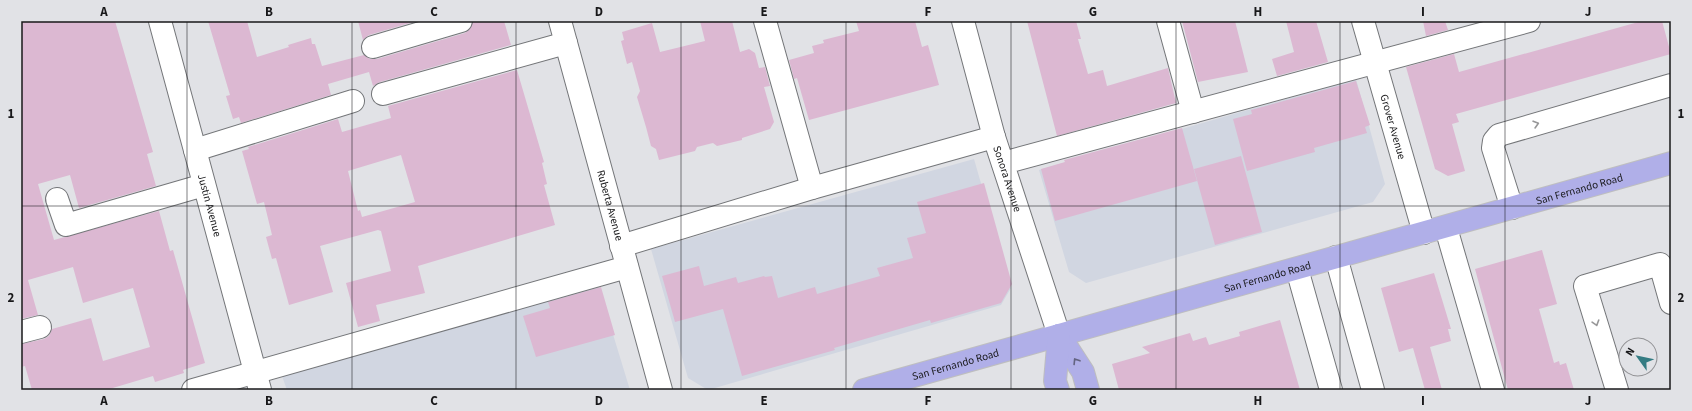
<svg xmlns="http://www.w3.org/2000/svg" width="1692" height="411" viewBox="0 0 1692 411" font-family="'Source Sans 3',sans-serif">
<rect width="100%" height="100%" fill="#e1e2e6"/>
<!-- built -->
<path fill="#d1d6e1" d="M 1356,79 L 1385,184 L 1373,202 L 1086,283 L 1069,272 L 1039,170 Z
M 974,159 L 1011,288 L 1001,305 L 708,390 L 688,378 L 651,249 Z
M 597,282 L 630,390 L 287,390 L 282,376 Z"/>
<!-- building -->
<path fill="#dcb8d2" fill-rule="evenodd" d="M 21,21 L 115,21 L 153,152 L 147,154 L 156,186 L 79,208 L 70,175 L 38,184 L 54,240 L 159,211 L 170,251 L 173,250 L 205,363 L 183,370 L 184,373 L 155,382 L 153,376 L 106,390 L 32,390 L 25,366 L 21,367 L 21,344 L 44,339 L 49,336 L 52,329 L 91,318 L 103,361 L 150,347 L 133,288 L 83,303 L 73,267 L 28,280 L 38,315 L 21,319 Z
M 208,21 L 247,21 L 257,57 L 289,47 L 288,45 L 311,38 L 312,44 L 315,44 L 322,66 L 364,55 L 370,59 L 377,59 L 465,33 L 470,29 L 473,21 L 504,21 L 511,45 L 380,82 L 373,86 L 369,72 L 328,84 L 331,95 L 241,123 L 239,117 L 233,119 L 226,96 L 230,95 Z
M 358,21 L 417,21 L 369,35 L 363,40 Z
M 700,21 L 732,21 L 740,52 L 749,49 L 755,53 L 759,68 L 765,67 L 770,86 L 764,87 L 774,122 L 770,129 L 742,138 L 742,140 L 717,146 L 713,143 L 697,147 L 695,151 L 659,160 L 656,149 L 651,146 L 646,127 L 637,97 L 640,91 L 632,62 L 627,64 L 621,41 L 624,40 L 622,32 L 652,23 L 660,52 L 705,41 Z
M 856,21 L 915,21 L 922,47 L 928,45 L 939,85 L 809,120 L 797,78 L 794,79 L 789,60 L 814,53 L 812,46 L 824,43 L 823,40 L 859,31 Z
M 1027,21 L 1076,21 L 1081,39 L 1078,39 L 1088,74 L 1103,70 L 1107,86 L 1168,68 L 1176,103 L 1057,136 Z
M 1182,21 L 1235,21 L 1248,72 L 1198,82 Z
M 1286,21 L 1316,21 L 1328,62 L 1277,76 L 1272,59 L 1294,52 Z
M 1423,21 L 1445,21 L 1448,30 L 1426,36 Z
M 1642,21 L 1662,21 L 1671,54 L 1456,114 L 1459,122 L 1452,124 L 1465,171 L 1448,176 L 1435,169 L 1406,67 L 1454,54 L 1459,72 Z
M 517,70 L 544,162 L 542,163 L 547,184 L 544,185 L 555,225 L 418,266 L 425,293 L 376,305 L 380,321 L 358,327 L 346,283 L 391,271 L 381,231 L 378,230 L 320,246 L 333,292 L 289,305 L 276,258 L 272,259 L 266,237 L 272,235 L 264,202 L 257,204 L 242,151 L 249,149 L 248,147 L 338,119 L 342,132 L 391,118 L 388,106 ZM 401,155 L 415,202 L 362,217 L 360,210 L 358,211 L 348,171 Z
M 1356,81 L 1370,125 L 1365,127 L 1367,133 L 1314,148 L 1315,152 L 1247,171 L 1233,119 L 1252,114 L 1251,110 Z
M 1182,128 L 1197,181 L 1055,221 L 1041,169 L 1065,162 L 1064,160 Z
M 1241,156 L 1262,232 L 1215,245 L 1194,169 Z
M 984,183 L 1012,284 L 1001,303 L 931,323 L 930,320 L 834,348 L 835,350 L 742,376 L 723,309 L 675,322 L 662,276 L 699,266 L 704,286 L 736,277 L 738,283 L 764,276 L 765,277 L 772,276 L 778,298 L 815,287 L 817,294 L 880,276 L 877,268 L 913,258 L 907,238 L 926,233 L 917,202 Z
M 1542,250 L 1557,304 L 1539,309 L 1554,363 L 1559,361 L 1560,365 L 1566,363 L 1574,390 L 1508,390 L 1475,269 Z
M 1434,273 L 1451,329 L 1448,329 L 1451,341 L 1430,347 L 1442,390 L 1425,390 L 1413,348 L 1399,352 L 1381,288 Z
M 601,287 L 615,335 L 536,357 L 523,316 L 550,308 L 548,302 Z
M 1280,320 L 1300,390 L 1119,390 L 1112,364 L 1150,353 L 1142,347 L 1190,333 L 1193,341 L 1206,337 L 1209,345 L 1240,336 L 1239,332 Z"/>
<g fill="none" stroke-linecap="round" stroke-linejoin="round">
<defs>
<g id="minor">
<path id="s1" d="M 160,21 L 260,390"/>
<path id="s2" d="M 560,21 L 661,390"/>
<path d="M 765,21 L 812,188"/>
<path id="s3" d="M 963,21 L 994,137 L 1059,335"/>
<path d="M 1168,21 L 1193,112"/>
<path id="s4" d="M 1363,21 L 1424,233"/>
<path d="M 373,47 L 461,21"/>
<path d="M 383,94 L 566,43"/>
<path d="M 195,150 L 353,101"/>
<path d="M 1003,163 L 1529,21"/>
<path d="M 57,199 L 66,225 L 204,185"/>
<path d="M 1512,208 L 1493,148 L 1494,141 L 1499,135 L 1671,85"/>
<path d="M 1446,228 L 1493,390"/>
<path d="M 621,246 L 812,188 L 994,137"/>
<path d="M 1336,257 L 1373,390"/>
<path d="M 1297,269 L 1331,390"/>
<path d="M 21,332 L 40,327"/>
<path d="M 193,390 L 627,267"/>
<path d="M 1617,390 L 1585,286 L 1660,264 L 1671,303"/>
</g>
<g id="major">
<path d="M 1059,335 L 1083,372 L 1088,390"/>
<path id="s5" d="M 864,390 L 1671,163"/>
<path d="M 1058,390 L 1055,381 L 1059,335"/>
</g>
</defs>
<!-- minor casing -->
<use href="#minor" stroke="#747679" stroke-width="24"/>
<!-- major casing -->
<use href="#major" stroke="#bebebf" stroke-width="24"/>
<!-- minor -->
<use href="#minor" stroke="#fff" stroke-width="22"/>
<!-- major -->
<use href="#major" stroke="#b0afe8" stroke-width="22"/>
</g>
<!-- one-way arrows -->
<defs><path id="oneway-chevron" d="M-2-3.5L2.5 0L-2 3.5" fill="none" stroke-width="1.6" stroke-linecap="round" stroke-linejoin="round"/></defs>
<g stroke="#979798">
<use href="#oneway-chevron" transform="translate(1536 124) rotate(-16)"/>
<use href="#oneway-chevron" transform="translate(1596 323) rotate(73)"/>
</g>
<use stroke="#646481" href="#oneway-chevron" transform="translate(1076 361) rotate(-122)"/>
<!-- grid -->
<path fill="none" stroke="#18181a" stroke-width="1" stroke-opacity="0.55" d="M 187,21 L 187,390M 352,21 L 352,390M 516,21 L 516,390M 681,21 L 681,390M 846,21 L 846,390M 1011,21 L 1011,390M 1176,21 L 1176,390M 1340,21 L 1340,390M 1505,21 L 1505,390M 21,206 L 1671,206"/>
<g text-anchor="middle" dominant-baseline="central" stroke-width="3" stroke-linejoin="round" paint-order="stroke">
<!-- street labels -->
<g font-size="11" fill="#18181a" stroke="#e1e2e6">
<text stroke="none"><textPath href="#s4" startOffset="110">Grover Avenue</textPath></text>
<text stroke="none"><textPath href="#s3" startOffset="164">Sonora Avenue</textPath></text>
<text stroke="none"><textPath href="#s5" startOffset="743">San Fernando Road</textPath></text>
<text stroke="none"><textPath href="#s1" startOffset="191">Justin Avenue</textPath></text>
<text stroke="none"><textPath href="#s2" startOffset="191">Ruberta Avenue</textPath></text>
<text stroke="none"><textPath href="#s5" startOffset="419">San Fernando Road</textPath></text>
<text stroke="none"><textPath href="#s5" startOffset="95">San Fernando Road</textPath></text>
</g>
</g>
<!-- border -->
<rect width="1692" height="411" fill="none" stroke="#e1e2e6" stroke-width="44"/>
<!-- north arrow -->
<g transform="translate(1638 357) rotate(303)"><circle r="19" fill="#e1e2e6" stroke="#919194"/>
<path d="M0-3L7 15L0 10L-7 15Z" fill="#347c83"/>
<text y="-6" font-size="11" font-weight="bold" text-anchor="middle" fill="#18181a">N</text>
</g>
<rect x="22" y="22" width="1648" height="367" fill="none" stroke="#18181a" stroke-width="1.5"/>
<g font-size="13" text-anchor="middle" font-weight="bold" fill="#18181a">
<text x="104" y="16">A</text>
<text x="269" y="16">B</text>
<text x="434" y="16">C</text>
<text x="599" y="16">D</text>
<text x="764" y="16">E</text>
<text x="928" y="16">F</text>
<text x="1093" y="16">G</text>
<text x="1258" y="16">H</text>
<text x="1423" y="16">I</text>
<text x="1588" y="16">J</text>
<text x="11" y="118">1</text>
<text x="1681" y="118">1</text>
<text x="11" y="302">2</text>
<text x="1681" y="302">2</text>
<text x="104" y="405">A</text>
<text x="269" y="405">B</text>
<text x="434" y="405">C</text>
<text x="599" y="405">D</text>
<text x="764" y="405">E</text>
<text x="928" y="405">F</text>
<text x="1093" y="405">G</text>
<text x="1258" y="405">H</text>
<text x="1423" y="405">I</text>
<text x="1588" y="405">J</text>
</g>
</svg>
